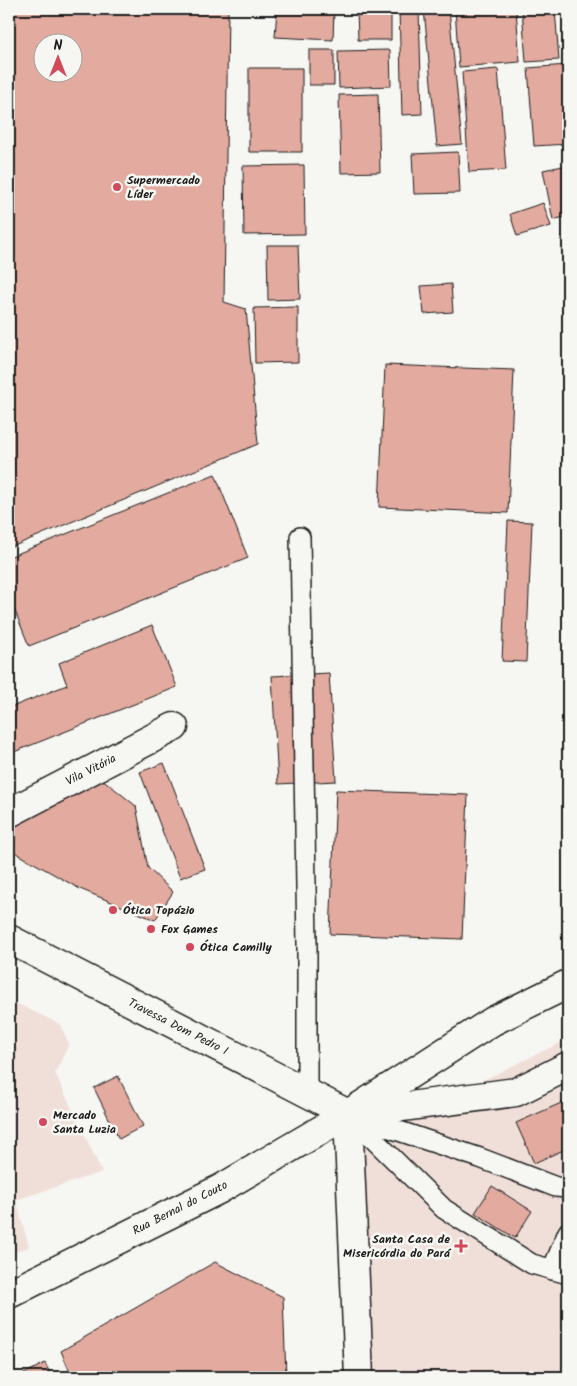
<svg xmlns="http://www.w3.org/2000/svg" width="577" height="1386" viewBox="0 0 577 1386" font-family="Kalam,sans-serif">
<rect width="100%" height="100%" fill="#f6f6f2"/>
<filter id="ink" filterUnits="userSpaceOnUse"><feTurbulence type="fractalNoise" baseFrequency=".02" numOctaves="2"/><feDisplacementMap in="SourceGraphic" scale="10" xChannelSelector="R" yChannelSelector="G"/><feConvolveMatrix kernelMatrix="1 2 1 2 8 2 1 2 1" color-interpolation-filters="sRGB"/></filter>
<g filter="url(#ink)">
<!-- built -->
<path fill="#f0dfd9" d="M 9,1000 L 60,1024 L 69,1044 L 55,1073 L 102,1172 L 16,1200 L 29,1247 L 9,1254 Z
M 568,1039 L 568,1377 L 360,1377 L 348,1114 L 475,1084 Z"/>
<!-- building -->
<path fill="#e3aa9f" stroke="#1c1c1c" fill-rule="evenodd" d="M 9,9 L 228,9 L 224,302 L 246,309 L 258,444 L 9,548 ZM 42,42 L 72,42 L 72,72 L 42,72 Z
M 277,9 L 334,9 L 333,40 L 275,37 Z
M 357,9 L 391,9 L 391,40 L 358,40 Z
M 399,9 L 419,9 L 422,114 L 402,115 Z
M 424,9 L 449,9 L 462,144 L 437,146 Z
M 455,9 L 516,9 L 520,62 L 459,67 Z
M 522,9 L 555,9 L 559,60 L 526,62 Z
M 558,9 L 568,9 L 568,11 L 559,11 Z
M 309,50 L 334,50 L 334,85 L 309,85 Z
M 390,50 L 391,86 L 339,88 L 338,51 Z
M 567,65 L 568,144 L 534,146 L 528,68 Z
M 249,68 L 302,68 L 302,152 L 249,152 Z
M 498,69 L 506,170 L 469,172 L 462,72 Z
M 378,94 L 380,172 L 341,173 L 339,95 Z
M 458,152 L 460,193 L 414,194 L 412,154 Z
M 304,165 L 305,234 L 244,235 L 243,166 Z
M 568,165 L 568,216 L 553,220 L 543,170 Z
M 543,203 L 551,226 L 517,236 L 510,214 Z
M 267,245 L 298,245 L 300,299 L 268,300 Z
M 451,284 L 453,312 L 424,314 L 421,286 Z
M 298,307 L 298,362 L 255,363 L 254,308 Z
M 385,365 L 514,370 L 508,513 L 379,507 Z
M 215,474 L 248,558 L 29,646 L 9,596 L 9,557 Z
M 508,521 L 532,522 L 526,662 L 502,661 Z
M 152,625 L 177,687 L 9,754 L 9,708 L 67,685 L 59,663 Z
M 329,673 L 336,781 L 278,784 L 272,676 Z
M 164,763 L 205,869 L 180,878 L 140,772 Z
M 96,774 L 136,806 L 148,868 L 173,892 L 155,920 L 80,889 L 9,849 L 9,827 Z
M 336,790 L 468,795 L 462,939 L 330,934 Z
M 118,1076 L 143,1126 L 119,1139 L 94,1088 Z
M 568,1100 L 568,1148 L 534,1163 L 516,1123 Z
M 492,1186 L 532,1211 L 515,1238 L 475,1213 Z
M 215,1262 L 283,1297 L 286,1377 L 72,1377 L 61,1351 Z
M 45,1363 L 52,1377 L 18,1377 Z"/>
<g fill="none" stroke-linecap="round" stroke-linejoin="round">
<defs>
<path id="service" d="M 300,537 L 307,943 L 307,1093
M 348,1114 L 444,1209 L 532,1264 L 568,1274
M 354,1116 L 480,1158 L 556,1187 L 568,1188
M 552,1270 L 568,1232"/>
<path id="minor" d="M 9,813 L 174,727
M 9,1294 L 220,1189 L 348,1114"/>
<path id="tertiary" d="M 9,939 L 348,1114
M 357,1113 L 516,1092 L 568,1066
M 348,1114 L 359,1377
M 348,1114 L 493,1021 L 568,984"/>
</defs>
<!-- service casing -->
<use href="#service" stroke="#1c1c1c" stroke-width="22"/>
<!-- minor casing -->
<use href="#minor" stroke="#1c1c1c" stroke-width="31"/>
<!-- tertiary casing -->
<use href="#tertiary" stroke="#1c1c1c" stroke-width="31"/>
<!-- service -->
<use href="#service" stroke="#f6f6f2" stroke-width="19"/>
<!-- minor -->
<use href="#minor" stroke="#f6f6f2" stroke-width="28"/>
<!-- tertiary -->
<use href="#tertiary" stroke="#f6f6f2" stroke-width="28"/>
</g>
</g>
<!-- markers -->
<g fill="#d1495b" stroke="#f6f6f2" stroke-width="2">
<circle cx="117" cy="187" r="5"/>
<circle cx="113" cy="910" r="5"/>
<circle cx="151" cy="929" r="5"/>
<circle cx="190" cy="947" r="5"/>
<circle cx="43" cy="1122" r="5"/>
<path d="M458.5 1238.5h5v5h5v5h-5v5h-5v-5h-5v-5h5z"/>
</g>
<g text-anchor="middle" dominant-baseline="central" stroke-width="5" stroke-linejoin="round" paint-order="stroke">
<!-- poi labels -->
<g font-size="12" font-weight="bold" fill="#1c1c1c" stroke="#f6f6f2" text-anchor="start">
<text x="127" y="180">Supermercado<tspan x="127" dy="14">Líder</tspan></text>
<text x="123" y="910">Ótica Topázio</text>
<text x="161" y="929">Fox Games</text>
<text x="200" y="947">Ótica Camilly</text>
<text x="53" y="1115">Mercado<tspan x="53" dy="14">Santa Luzia</tspan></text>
<text x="450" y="1239" text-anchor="end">Santa Casa de<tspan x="450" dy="14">Misericórdia do Pará</tspan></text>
</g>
<!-- street labels -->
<g font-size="12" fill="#1c1c1c" stroke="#f6f6f2">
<text transform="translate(91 770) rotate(-27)">Vila Vitória</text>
<text transform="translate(178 1027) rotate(27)">Travessa Dom Pedro I</text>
<text transform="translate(180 1208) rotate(-27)">Rua Bernal do Couto</text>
</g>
</g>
<!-- margin -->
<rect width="577" height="1386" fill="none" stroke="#f6f6f2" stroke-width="30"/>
<rect x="15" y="15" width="547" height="1356" fill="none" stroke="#1c1c1c" stroke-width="2" filter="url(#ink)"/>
<!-- north arrow -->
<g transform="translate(58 58)"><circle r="24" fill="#f6f6f2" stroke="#9f9f9c"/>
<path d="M0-4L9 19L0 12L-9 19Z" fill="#d1495b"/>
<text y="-8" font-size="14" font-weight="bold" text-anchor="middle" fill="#1c1c1c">N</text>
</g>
</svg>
